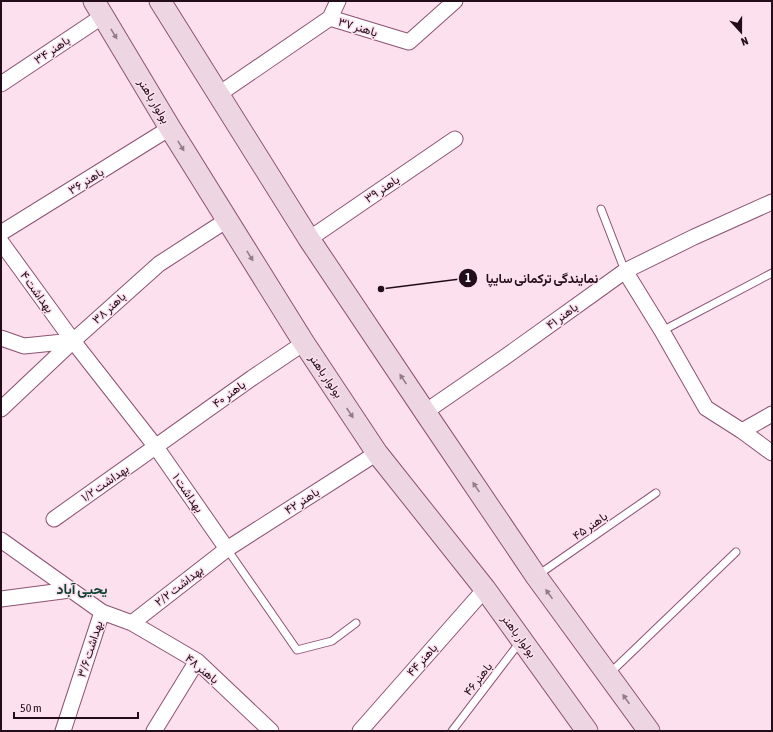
<svg xmlns="http://www.w3.org/2000/svg" width="773" height="732" viewBox="0 0 773 732" font-family="'Asap Condensed',Vazirmatn,sans-serif">
<rect width="100%" height="100%" fill="#fce0ee"/>
<g fill="none" stroke-linecap="round" stroke-linejoin="round">
<defs>
<path id="lane" d="M 601,209 L 625,271
M 662,331 L 772,273
M 227,549 L 297,650 L 332,641 L 356,623
M 538,575 L 656,493
M 609,674 L 736,552
M 452,731 L 520,642"/>
<path id="street" d="M 330,18 L 338,1
M 1,84 L 103,16
M 219,94 L 330,18 L 409,42 L 455,1
M 1,233 L 170,128
M 309,239 L 455,139
M 1,242 L 73,341 L 156,447 L 227,549
M 625,271 L 662,331 L 706,408 L 742,431 L 772,453
M 1,338 L 24,346 L 73,341
M 1,409 L 73,341 L 159,264 L 227,220
M 425,412 L 505,357 L 625,271 L 694,237 L 772,202
M 742,431 L 772,414
M 54,519 L 252,378 L 304,343
M 1,540 L 102,612 L 132,623 L 197,661 L 271,731
M 1,599 L 70,590
M 132,623 L 227,549 L 377,453
M 63,731 L 102,612
M 154,731 L 197,661
M 360,731 L 485,589"/>
<path id="secondary" d="M 94,1 L 170,128 L 304,343 L 377,453 L 485,589 L 587,731
M 160,1 L 309,239 L 425,412 L 536,576 L 649,731"/>
</defs>
<!-- lane casing -->
<use href="#lane" stroke="#8d5272" stroke-width="9"/>
<!-- street casing -->
<use href="#street" stroke="#8d5272" stroke-width="17"/>
<!-- secondary casing -->
<use href="#secondary" stroke="#8d5272" stroke-width="23"/>
<!-- lane -->
<use href="#lane" stroke="#fff" stroke-width="7"/>
<!-- street -->
<use href="#street" stroke="#fff" stroke-width="15"/>
<!-- secondary -->
<use href="#secondary" stroke="#edd6e2" stroke-width="21"/>
</g>
<!-- one-way arrows -->
<defs><path id="oneway-solid" d="M-6-.8H1V-3.2L6.5 0L1 3.2V.8H-6Z"/></defs>
<g fill="#937c88">
<use href="#oneway-solid" transform="translate(114 34) rotate(59)"/>
<use href="#oneway-solid" transform="translate(181 146) rotate(58)"/>
<use href="#oneway-solid" transform="translate(250 256) rotate(58)"/>
<use href="#oneway-solid" transform="translate(403 379) rotate(-124)"/>
<use href="#oneway-solid" transform="translate(350 413) rotate(56)"/>
<use href="#oneway-solid" transform="translate(476 487) rotate(-124)"/>
<use href="#oneway-solid" transform="translate(549 594) rotate(-126)"/>
<use href="#oneway-solid" transform="translate(626 699) rotate(-125)"/>
</g>
<g text-anchor="middle" dominant-baseline="central" stroke-width="3" stroke-linejoin="round" paint-order="stroke">
<!-- street labels -->
<g font-size="12" fill="#240d1a" stroke="#fce0ee">
<text transform="translate(358 27) rotate(17)">باهنر ۳۷</text>
<text transform="translate(52 50) rotate(-34)">باهنر ۳۴</text>
<text transform="translate(154 101) rotate(59)">بولوار باهنر</text>
<text transform="translate(86 181) rotate(-32)">باهنر ۳۶</text>
<text transform="translate(382 189) rotate(-34)">باهنر ۳۹</text>
<text transform="translate(37 292) rotate(54)">بهداشت ۴</text>
<text transform="translate(109 308) rotate(-42)">باهنر ۳۸</text>
<text transform="translate(562 316) rotate(-36)">باهنر ۴۱</text>
<text transform="translate(326 376) rotate(56)">بولوار باهنر</text>
<text transform="translate(229 394) rotate(-36)">باهنر ۴۰</text>
<text transform="translate(105 483) rotate(-35)">بهداشت ۱/۲</text>
<text transform="translate(188 493) rotate(55)">بهداشت ۱</text>
<text transform="translate(302 501) rotate(-33)">باهنر ۴۲</text>
<text transform="translate(590 526) rotate(-35)">باهنر ۴۵</text>
<text transform="translate(179 586) rotate(-38)">بهداشت ۲/۲</text>
<text transform="translate(519 636) rotate(54)">بولوار باهنر</text>
<text transform="translate(90 649) rotate(-72)">بهداشت ۳/۶</text>
<text transform="translate(422 660) rotate(-48)">باهنر ۴۴</text>
<text transform="translate(202 669) rotate(39)">باهنر ۴۸</text>
<text transform="translate(478 679) rotate(-52)">باهنر ۴۶</text>
</g>
<!-- quarter labels -->
<g font-size="14" font-weight="bold" fill="#0e4030" stroke="#fce0ee">
<text x="82" y="589">یحیی آباد</text>
</g>
</g>
<!-- callouts -->
<path fill="none" stroke="#240d1a" stroke-width="1.5" d="M381 289L468 278"/>
<g fill="#240d1a" stroke="#fce0ee" stroke-width="1.5">
<circle cx="381" cy="289" r="4"/>
<circle cx="468" cy="278" r="10"/>
</g>
<g font-size="12" text-anchor="middle" font-weight="bold" fill="#fff">
<text x="468" y="282">1</text>
</g>
<g font-size="13" text-anchor="middle" font-weight="bold" fill="#240d1a" stroke="#fce0ee" stroke-width="3" stroke-linejoin="round" paint-order="stroke">
<text x="542" y="283">نمایندگی ترکمانی سایپا</text>
</g>
<!-- border -->
<rect width="773" height="732" fill="none" stroke="#240d1a" stroke-width="4"/>
<!-- north arrow -->
<g transform="translate(741 32) rotate(159)" stroke="#fce0ee" stroke-width="3" paint-order="stroke">
<path d="M0-3L7 15L0 10L-7 15Z" fill="#240d1a"/>
<text y="-6" font-size="11" font-weight="bold" text-anchor="middle" fill="#240d1a">N</text>
</g>
<!-- scale -->
<path d="M14 712v6h124v-6" fill="none" stroke="#240d1a" stroke-width="2"/>
<text x="20" y="712" font-size="12" fill="#240d1a" stroke="#fce0ee" stroke-width="3" paint-order="stroke">50 m</text>
</svg>
